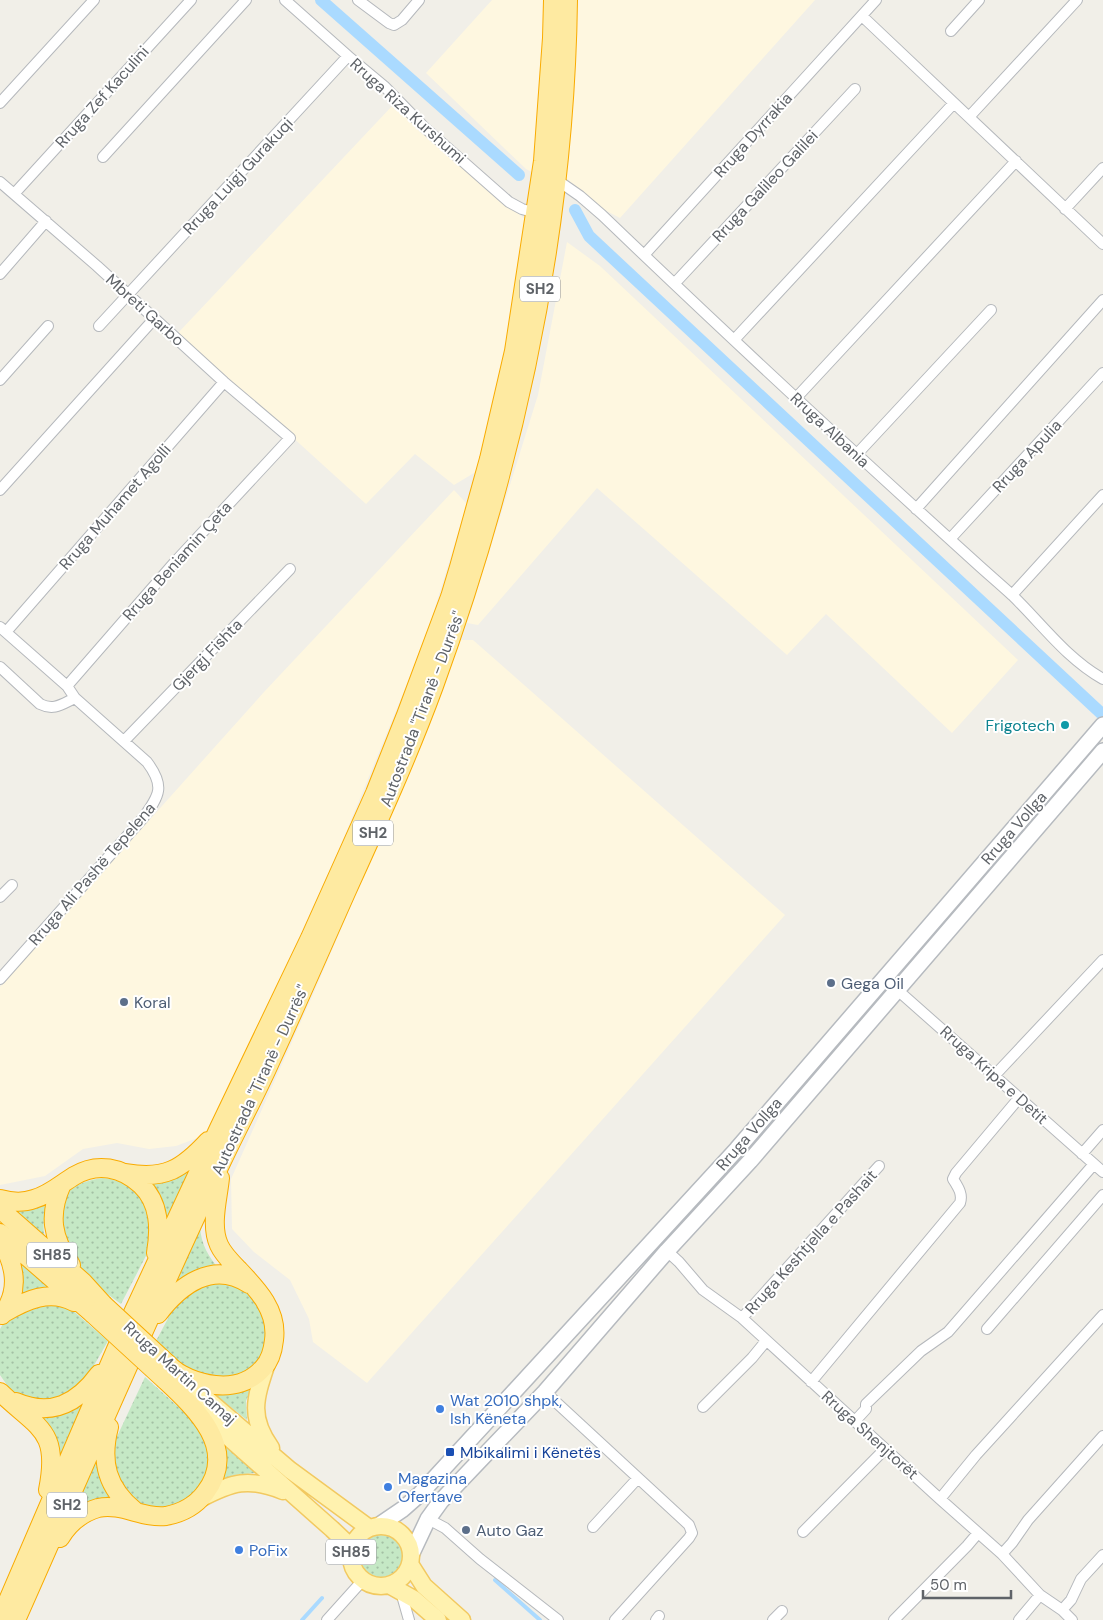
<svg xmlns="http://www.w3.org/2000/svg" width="1103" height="1620" viewBox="0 0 1103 1620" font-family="'DM Sans',sans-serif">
<defs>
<pattern id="grass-dots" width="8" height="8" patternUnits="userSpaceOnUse" patternTransform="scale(1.25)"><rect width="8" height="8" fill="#c5e8c5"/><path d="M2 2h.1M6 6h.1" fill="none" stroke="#a3c0a4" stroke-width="1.8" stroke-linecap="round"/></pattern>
</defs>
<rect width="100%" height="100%" fill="#f1efe8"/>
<!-- commercial -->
<path fill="#fef7e0" d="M 492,0 L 815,0 L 620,218 L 526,169 L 426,73 Z
M 393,105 L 526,220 L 508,339 L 479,470 L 454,485 L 415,454 L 366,504 L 178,333 Z
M 567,242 L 600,266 L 1018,660 L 952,733 L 826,614 L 787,655 L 597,488 L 478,625 L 467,623 L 538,395 Z
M 454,490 L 467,504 L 425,640 L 340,847 L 249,1048 L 208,1134 L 176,1146 L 149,1149 L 117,1143 L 83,1149 L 45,1176 L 0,1185 L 0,987 L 264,692 Z
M 459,640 L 473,640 L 785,915 L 367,1383 L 313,1342 L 309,1319 L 290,1280 L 254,1252 L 232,1229 L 231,1179 L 315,990 L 406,777 Z"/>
<!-- grass -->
<path fill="url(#grass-dots)" d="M 196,1165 L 167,1220 L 165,1214 L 147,1182 C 167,1183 181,1177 196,1165 Z
M 102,1178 L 111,1179 L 129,1185 L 136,1190 L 152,1213 L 149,1250 L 121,1304 L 76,1271 L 57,1249 C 58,1240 60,1204 64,1198 C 71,1185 88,1180 102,1178 Z
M 47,1202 C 45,1216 41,1227 46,1241 L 12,1210 L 27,1210 Z
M 200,1227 C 201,1244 209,1258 220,1270 L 172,1286 Z
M 16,1256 L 56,1292 L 18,1298 Z
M 235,1282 L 263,1306 L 268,1342 L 260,1359 L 246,1372 L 228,1379 L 200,1376 L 184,1366 L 156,1341 L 174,1307 L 199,1283 Z
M 43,1302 L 70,1308 L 108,1341 L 85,1381 L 71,1394 L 44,1402 L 17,1394 L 9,1388 L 0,1375 L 0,1329 L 4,1322 Z
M 145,1377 L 194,1421 L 209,1444 L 210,1472 L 188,1502 L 161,1510 L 142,1506 L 115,1480 L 113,1445 Z
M 252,1387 L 246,1401 L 247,1420 L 213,1393 L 227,1394 Z
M 90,1397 L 61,1461 C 60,1445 54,1425 40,1416 Z
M 220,1440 L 255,1473 L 234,1475 L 221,1480 Z
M 99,1454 L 119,1502 L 71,1518 Z
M360 1556a21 21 0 1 1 42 0a21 21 0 1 1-42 0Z"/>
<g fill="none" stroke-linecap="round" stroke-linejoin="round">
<!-- stream -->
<path stroke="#aadaff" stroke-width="4" d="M 495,1580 L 540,1620
M 302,1620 L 322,1598"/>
<!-- canal -->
<path stroke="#aadaff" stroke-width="12" d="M 321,0 L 519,175
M 575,210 L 589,236 L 1103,715"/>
<defs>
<path id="minor" d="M 285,0 L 348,56 L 384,86 L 425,128 L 509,202 L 522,209 L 536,213
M 358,0 L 389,23 L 394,25 L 402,20 L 419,0
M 862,16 L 1103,244
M 951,31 L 979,0
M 0,103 L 94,0
M 969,117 L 1077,0
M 103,157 L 246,0
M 557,180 L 580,196 L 602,215 C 725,333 849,448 975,562 C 987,573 1000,584 1012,595 C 1042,624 1066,658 1103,679
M 0,182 L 97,266 L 224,382 L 290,438 L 174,563 L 67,686
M 14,194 L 191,0
M 1065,209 L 1103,168
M 644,255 L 876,0
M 0,274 L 46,221
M 675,283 L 855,89
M 99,326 L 348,56
M 734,340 L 954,103
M 0,380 L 48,326
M 796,398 L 1016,161
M 857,454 L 991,310
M 0,490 L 154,319
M 916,509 L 1103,300
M 950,539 L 1103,373
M 1012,595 L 1103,495
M 0,627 L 67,686 L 75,698 L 147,762 C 165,786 160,795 143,818 L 0,979
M 6,632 L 224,382
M 0,667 L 40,704 C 54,711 62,704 75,698
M 124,741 L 290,569
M 0,897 L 12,885
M 885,979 L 1103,1172
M 994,1076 L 1103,960
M 1082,1154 L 1103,1130
M 667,1251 L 679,1262 L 703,1290 L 742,1318 L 940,1499 L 1002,1554 L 1040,1595 L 1062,1610 L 1072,1620
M 742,1318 L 879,1166
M 987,1329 L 1103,1195
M 811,1382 L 960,1203 C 963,1194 958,1187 953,1179 L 956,1173 L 1019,1098
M 545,1392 L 689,1525 L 692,1533 L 689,1538 L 615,1620
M 703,1407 L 752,1358 L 766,1341
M 855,1421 L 866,1409 L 866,1404 L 921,1351 L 948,1332 L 1094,1164
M 940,1499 L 976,1455 L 1103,1315
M 428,1519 L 445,1528 L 480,1559 L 558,1620
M 593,1527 L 638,1478
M 803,1532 L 883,1451 L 887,1451
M 1002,1554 L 1012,1543 L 1028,1520 L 1103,1436
M 403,1592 L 403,1599 L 409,1620
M 1062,1610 L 1071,1600 L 1081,1579 L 1103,1555
M 327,1620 L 363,1580
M 656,1620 L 659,1616
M 773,1620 L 782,1611
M 894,1620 L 967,1546 L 978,1533
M 1019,1620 L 1040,1595"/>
<path id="secondary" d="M 378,1526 L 403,1509 L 420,1494 L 737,1149 L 1103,725
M 411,1555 L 428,1519 L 441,1501 L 545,1392 L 667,1251 L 750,1161 L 1103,751"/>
<path id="primary" d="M 266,1366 C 255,1399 249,1417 271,1448
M 180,1376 L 290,1470 L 369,1528
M 201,1413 L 332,1529 L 352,1548
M 200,1499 C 232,1482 249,1477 283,1491
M351 1556a30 30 0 1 1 60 0a30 30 0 1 1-60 0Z
M 410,1564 L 424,1586 L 462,1620
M 389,1585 L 414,1599 L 438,1620"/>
<path id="trunk" d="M 126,1173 C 165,1180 182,1169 208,1141
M 62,1184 C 48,1215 52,1238 71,1265
M 0,1199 C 11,1202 23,1203 34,1199 C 49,1195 61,1184 74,1176 C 97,1162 122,1167 141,1185 C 160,1203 160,1229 156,1253
M 0,1209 L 83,1282 L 103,1304
M 0,1233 L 93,1314
M 0,1239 C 15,1264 21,1290 2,1315
M 4,1313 C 26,1300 50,1289 74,1302
M 158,1314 C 180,1285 213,1260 249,1284
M 168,1364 C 179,1376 198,1383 215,1385 C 233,1387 251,1382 263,1368 C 270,1361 273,1350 274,1340 C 278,1310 257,1289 238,1269 C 231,1262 223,1254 219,1245 C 210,1225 218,1199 220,1178
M 0,1392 C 38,1429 60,1429 48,1490
M 16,1402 C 51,1417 77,1404 99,1374
M 109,1427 C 100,1462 107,1488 135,1511
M 60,1538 C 69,1523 81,1513 98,1508 C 122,1503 143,1519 166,1516 C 182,1513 196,1505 205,1493 C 239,1449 196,1409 165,1380
M 0,1619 L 117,1347 L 219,1128 L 310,938 L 375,793 L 406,715 L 450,597 L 459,567 L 489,459 L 514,351 L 543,161 L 552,38 L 553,0
M 16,1620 C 84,1467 150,1312 222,1161 C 238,1127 256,1094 271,1060 C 298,1002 323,944 349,886 C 379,820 409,754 434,686 C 514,466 565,235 568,0"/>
</defs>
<!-- minor casing -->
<use href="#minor" stroke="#b5b8bc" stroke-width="12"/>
<!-- secondary casing -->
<use href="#secondary" stroke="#b6babf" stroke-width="18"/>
<!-- primary casing -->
<use href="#primary" stroke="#f2c960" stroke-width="19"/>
<!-- trunk casing -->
<use href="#trunk" stroke="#f9ab00" stroke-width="20"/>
<!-- minor -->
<use href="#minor" stroke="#fff" stroke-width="10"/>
<!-- secondary -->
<use href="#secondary" stroke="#fff" stroke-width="15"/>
<!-- primary -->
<use href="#primary" stroke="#fff2af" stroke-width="16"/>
<!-- trunk -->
<use href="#trunk" stroke="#feeaa1" stroke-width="18"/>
<defs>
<path id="trunk-bridge" d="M 103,1304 L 168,1364
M 93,1314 L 165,1380"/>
</defs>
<!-- trunk-bridge casing -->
<use href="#trunk-bridge" stroke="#f9ab00" stroke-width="20" stroke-linecap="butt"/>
<!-- trunk-bridge -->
<use href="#trunk-bridge" stroke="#feeaa1" stroke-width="18"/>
</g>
<!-- markers -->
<circle fill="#0f9aa8" stroke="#fff" stroke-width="2" cx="1065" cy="725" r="5"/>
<g fill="#5c6f8a" stroke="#fff" stroke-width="2">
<circle cx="831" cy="983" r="5"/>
<circle cx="124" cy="1002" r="5"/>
<circle cx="466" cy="1530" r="5"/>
</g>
<g fill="#3f7fe0" stroke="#fff" stroke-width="2">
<circle cx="440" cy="1409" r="5"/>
<circle cx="388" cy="1487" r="5"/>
<circle cx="239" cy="1550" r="5"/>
</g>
<rect fill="#1a4fb4" stroke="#fff" stroke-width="2" x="445" y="1447" width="10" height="10" rx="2.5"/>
<g text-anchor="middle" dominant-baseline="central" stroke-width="4" stroke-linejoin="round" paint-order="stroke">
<!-- shield labels -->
<g fill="#fff" stroke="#8f9295" stroke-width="1">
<rect x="520" y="276.5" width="40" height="25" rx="4"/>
<rect x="353" y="820.5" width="40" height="25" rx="4"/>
<rect x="27" y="1242.5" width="50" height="25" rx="4"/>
<rect x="47" y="1492.5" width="40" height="25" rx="4"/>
<rect x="326" y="1539.5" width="50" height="25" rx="4"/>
</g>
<g font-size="15" font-weight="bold" fill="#5f6368">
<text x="540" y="289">SH2</text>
<text x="373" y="833">SH2</text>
<text x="52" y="1255">SH85</text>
<text x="67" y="1505">SH2</text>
<text x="351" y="1552">SH85</text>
</g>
<!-- street labels -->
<g font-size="16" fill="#5f6368" stroke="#fff">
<text transform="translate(102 97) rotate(-48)">Rruga Zef Kaculini</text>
<text transform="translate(408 111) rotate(42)">Rruga Riza Kurshumi</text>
<text transform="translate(753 135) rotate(-48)">Rruga Dyrrakia</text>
<text transform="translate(238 176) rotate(-47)">Rruga Luigj Gurakuqi</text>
<text transform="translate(765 186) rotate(-47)">Rruga Galileo Galilei</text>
<text transform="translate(145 310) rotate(42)">Mbreti Garbo</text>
<text transform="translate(830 430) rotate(43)">Rruga Albania</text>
<text transform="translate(1027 456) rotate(-47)">Rruga Apulia</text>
<text transform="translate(115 507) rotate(-49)">Rruga Muhamet Agolli</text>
<text transform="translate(177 561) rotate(-48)">Rruga Beniamin Çeta</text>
<text transform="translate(207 655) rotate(-46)">Gjergj Fishta</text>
<text transform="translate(422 709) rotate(-69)">Autostrada "Tiranë - Durrës"</text>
<text transform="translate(1014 828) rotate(-49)">Rruga Vollga</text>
<text transform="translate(92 874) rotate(-49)">Rruga Ali Pashë Tepelena</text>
<text transform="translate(994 1075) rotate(42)">Rruga Kripa e Detit</text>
<text transform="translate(260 1080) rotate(-65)">Autostrada "Tiranë - Durrës"</text>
<text transform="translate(749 1134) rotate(-49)">Rruga Vollga</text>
<text transform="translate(811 1242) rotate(-48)">Rruga Keshtjella e Pashait</text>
<text transform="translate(180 1373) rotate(42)">Rruga Martin Camaj</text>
<text transform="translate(870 1435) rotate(42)">Rruga Shenjtorët</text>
</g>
<!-- culture labels -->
<g font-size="16" fill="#0d838f" stroke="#fff" text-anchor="end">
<text x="1055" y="725">Frigotech</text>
</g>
<!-- service labels -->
<g font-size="16" fill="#4e5e75" stroke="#fff" text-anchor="start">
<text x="841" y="983">Gega Oil</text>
<text x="134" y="1002">Koral</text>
<text x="476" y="1530">Auto Gaz</text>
</g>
<!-- shop labels -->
<g font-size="16" fill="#366cbe" stroke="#fff" text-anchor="start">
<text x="450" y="1400">Wat 2010 shpk,<tspan x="450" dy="18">Ish Këneta</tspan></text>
<text x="398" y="1478">Magazina<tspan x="398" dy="18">Ofertave</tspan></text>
<text x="249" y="1550">PoFix</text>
</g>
<!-- transit labels -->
<g font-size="16" fill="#164399" stroke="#fff" text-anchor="start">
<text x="460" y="1452">Mbikalimi i Kënetës</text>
</g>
</g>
<!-- scale -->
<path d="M923 1590v8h88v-8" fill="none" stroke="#5f6368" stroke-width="2.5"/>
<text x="930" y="1590" font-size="15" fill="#5f6368" stroke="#ffffff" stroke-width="4" paint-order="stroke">50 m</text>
</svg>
